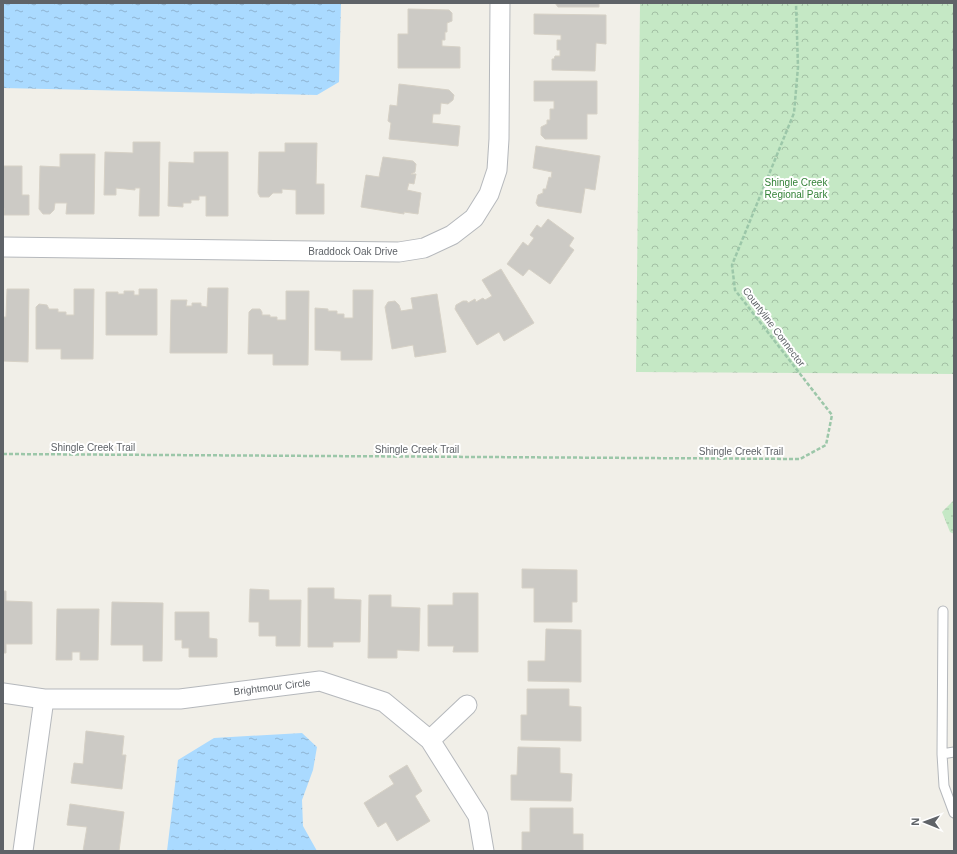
<svg xmlns="http://www.w3.org/2000/svg" width="957" height="854" viewBox="0 0 957 854" font-family="Helvetica,sans-serif">
<defs>
<pattern id="forest-crowns" width="20" height="18" patternUnits="userSpaceOnUse"><rect width="20" height="18" fill="#c5e8c5"/><path d="M2 6a3 3 0 1 1 6 0M12 15a3 3 0 1 1 6 0" fill="none" stroke="#a3c0a4"/></pattern>
<pattern id="wetland-marsh" width="20" height="14" patternUnits="userSpaceOnUse"><rect width="20" height="14" fill="#c5e8c5"/><path d="M1 5h8M5 5V1M11 12h8M15 12V8" fill="none" stroke="#a3c0a4"/></pattern>
<pattern id="water-ripples" width="26" height="14" patternUnits="userSpaceOnUse"><rect width="26" height="14" fill="#aadaff"/><path d="M2 4q2-2 4 0t4 0M15 11q2-2 4 0t4 0" fill="none" stroke="#8eb4d2"/></pattern>
</defs>
<rect width="100%" height="100%" fill="#f1efe8"/>
<!-- forest -->
<path fill="url(#forest-crowns)" d="M 640,3 L 954,3 L 954,374 L 636,372 Z"/>
<!-- wetland -->
<path fill="url(#wetland-marsh)" d="M 954,500 L 954,534 L 950,532 L 942,512 Z"/>
<!-- water -->
<path fill="url(#water-ripples)" d="M 3,3 L 341,3 L 339,82 L 317,95 L 3,88 Z
M 302,733 L 317,747 L 313,770 L 302,800 L 303,826 L 317,851 L 167,851 L 178,760 L 214,738 Z"/>
<!-- building -->
<path fill="#cccac5" stroke="#d6d1c6" d="M 555,3 L 599,3 L 599,7 L 558,7 Z
M 408,9 L 449,10 L 452,13 L 452,21 L 447,23 L 447,32 L 445,32 L 445,40 L 442,40 L 442,46 L 460,47 L 460,68 L 398,68 L 398,34 L 408,34 Z
M 534,14 L 606,15 L 606,44 L 596,43 L 595,71 L 552,70 L 552,59 L 554,59 L 555,56 L 560,56 L 560,50 L 557,50 L 557,40 L 561,40 L 561,35 L 534,34 Z
M 534,81 L 597,81 L 597,114 L 587,114 L 587,139 L 545,139 L 541,135 L 541,127 L 547,124 L 547,120 L 550,120 L 550,109 L 554,109 L 554,101 L 534,101 Z
M 399,84 L 449,90 L 454,95 L 453,100 L 448,104 L 441,103 L 440,114 L 433,114 L 432,123 L 460,126 L 458,146 L 389,139 L 391,123 L 388,121 L 390,105 L 397,106 Z
M 133,142 L 160,142 L 159,216 L 139,216 L 140,188 L 135,188 L 135,190 L 116,188 L 116,195 L 104,195 L 105,152 L 133,153 Z
M 285,143 L 317,143 L 316,184 L 324,184 L 324,214 L 296,214 L 296,190 L 282,189 L 282,193 L 273,193 L 269,197 L 260,197 L 258,193 L 259,152 L 285,152 Z
M 536,146 L 600,156 L 595,190 L 585,188 L 581,213 L 538,206 L 536,203 L 538,195 L 543,193 L 543,189 L 546,189 L 549,177 L 551,178 L 552,172 L 533,168 Z
M 194,152 L 228,152 L 228,216 L 206,216 L 206,196 L 199,196 L 199,200 L 191,200 L 191,203 L 183,203 L 183,207 L 168,206 L 169,162 L 194,163 Z
M 60,154 L 95,154 L 94,214 L 66,214 L 67,203 L 55,203 L 54,210 L 50,214 L 43,214 L 39,209 L 40,166 L 60,167 Z
M 383,157 L 413,161 L 416,164 L 415,172 L 411,174 L 416,174 L 414,184 L 409,183 L 407,190 L 421,193 L 418,214 L 404,212 L 404,214 L 361,207 L 366,175 L 379,177 Z
M 3,166 L 22,166 L 22,195 L 29,195 L 29,215 L 4,215 L 4,208 L 3,208 Z
M 548,219 L 574,238 L 569,246 L 574,250 L 550,284 L 529,269 L 523,276 L 507,264 L 523,242 L 528,246 L 534,238 L 530,235 L 537,225 L 541,228 Z
M 501,269 L 534,323 L 504,341 L 499,332 L 477,345 L 455,309 L 456,305 L 463,301 L 467,301 L 468,303 L 475,299 L 476,302 L 483,298 L 485,300 L 492,296 L 482,280 Z
M 208,288 L 228,288 L 227,353 L 170,353 L 171,300 L 187,300 L 186,306 L 192,306 L 192,303 L 201,303 L 201,306 L 207,307 Z
M 7,289 L 29,289 L 28,362 L 3,361 L 3,317 L 6,317 Z
M 74,289 L 94,289 L 93,359 L 61,359 L 61,349 L 36,349 L 36,307 L 39,304 L 47,305 L 49,309 L 58,309 L 58,312 L 66,312 L 66,315 L 74,315 Z
M 139,289 L 157,289 L 157,335 L 106,335 L 106,292 L 118,292 L 118,294 L 124,294 L 124,291 L 134,291 L 134,295 L 139,295 Z
M 353,290 L 373,290 L 372,360 L 341,360 L 341,351 L 315,350 L 315,308 L 328,309 L 328,311 L 337,311 L 337,314 L 344,314 L 344,318 L 353,318 Z
M 286,291 L 309,291 L 308,365 L 273,365 L 273,354 L 248,354 L 249,312 L 252,309 L 260,309 L 262,312 L 262,315 L 270,315 L 270,317 L 277,317 L 277,320 L 286,320 Z
M 437,294 L 446,352 L 415,357 L 413,345 L 392,349 L 385,307 L 388,302 L 395,301 L 399,305 L 401,311 L 413,309 L 411,298 Z
M 522,569 L 577,570 L 577,602 L 572,602 L 572,622 L 534,622 L 534,588 L 522,588 Z
M 308,588 L 334,588 L 334,599 L 361,600 L 360,642 L 333,642 L 333,647 L 308,647 Z
M 250,589 L 269,590 L 269,600 L 301,600 L 300,646 L 276,646 L 276,636 L 259,636 L 259,622 L 249,622 Z
M 3,591 L 6,591 L 6,601 L 32,602 L 32,644 L 6,644 L 6,653 L 3,653 Z
M 453,593 L 478,593 L 478,652 L 453,652 L 454,646 L 428,646 L 428,605 L 453,605 Z
M 369,595 L 391,595 L 391,607 L 420,608 L 419,651 L 397,650 L 397,658 L 368,658 Z
M 112,602 L 163,603 L 162,661 L 143,661 L 143,645 L 111,645 Z
M 57,609 L 99,609 L 98,660 L 80,660 L 80,652 L 72,652 L 72,660 L 56,660 Z
M 175,612 L 209,612 L 209,638 L 217,639 L 217,657 L 189,657 L 189,648 L 182,648 L 182,640 L 175,640 Z
M 546,629 L 581,630 L 581,682 L 528,681 L 528,661 L 545,661 Z
M 527,689 L 569,689 L 569,706 L 581,707 L 581,741 L 521,740 L 521,715 L 527,715 Z
M 86,731 L 124,736 L 122,755 L 126,755 L 122,789 L 71,783 L 74,763 L 83,764 Z
M 518,747 L 560,748 L 560,773 L 572,774 L 571,801 L 511,800 L 511,775 L 517,775 Z
M 407,765 L 422,791 L 415,796 L 430,821 L 397,841 L 386,822 L 378,827 L 364,803 L 394,784 L 389,776 Z
M 70,804 L 124,812 L 119,851 L 83,851 L 87,827 L 67,825 Z
M 530,808 L 573,808 L 573,834 L 583,834 L 583,851 L 522,851 L 522,832 L 530,832 Z"/>
<g fill="none" stroke-linecap="round" stroke-linejoin="round">
<defs>
<path id="service" d="M 943,611 L 942,754 L 954,752
M 942,754 L 944,786 L 954,813"/>
<path id="minor" d="M 3,247 L 399,252 L 424,248 L 452,235 L 474,218 L 489,194 L 497,170 L 499,139 L 500,3
M 3,693 L 44,699 L 180,699 L 320,681 L 384,702 L 430,740 L 478,816 L 484,851
M 430,740 L 467,705
M 23,851 L 44,699"/>
</defs>
<!-- service casing -->
<use href="#service" stroke="#b5b8bc" stroke-width="11"/>
<!-- minor casing -->
<use href="#minor" stroke="#b5b8bc" stroke-width="21"/>
<!-- path -->
<path stroke="#9cc7a9" stroke-width="2.5" stroke-dasharray="4 2" stroke-linecap="butt" d="M 3,454 L 800,459 L 826,445 L 832,415 L 735,290 L 732,265 L 794,113 L 798,67 L 796,3"/>
<!-- service -->
<use href="#service" stroke="#fff" stroke-width="9"/>
<!-- minor -->
<use href="#minor" stroke="#fff" stroke-width="19"/>
</g>
<g text-anchor="middle" dominant-baseline="central" stroke-width="4" stroke-linejoin="round" paint-order="stroke">
<!-- park labels -->
<g font-size="10" fill="#348238" stroke="#fff">
<text x="796" y="182">Shingle Creek<tspan x="796" dy="12">Regional Park</tspan></text>
</g>
<!-- street labels -->
<g font-size="10" fill="#5f6368" stroke="#fff">
<text x="353" y="251">Braddock Oak Drive</text>
<text transform="translate(774 327) rotate(53)">Countyline Connector</text>
<text x="93" y="447">Shingle Creek Trail</text>
<text x="417" y="449">Shingle Creek Trail</text>
<text x="741" y="451">Shingle Creek Trail</text>
<text transform="translate(272 687) rotate(-7)">Brightmour Circle</text>
</g>
</g>
<!-- border -->
<rect width="957" height="854" fill="none" stroke="#5f6368" stroke-width="8"/>
<!-- north arrow -->
<g transform="translate(925 822) rotate(271)" stroke="#ffffff" stroke-width="3" paint-order="stroke">
<path d="M0-3L7 15L0 10L-7 15Z" fill="#5f6368"/>
<text y="-6" font-size="11" font-weight="bold" text-anchor="middle" fill="#5f6368">N</text>
</g>
</svg>
